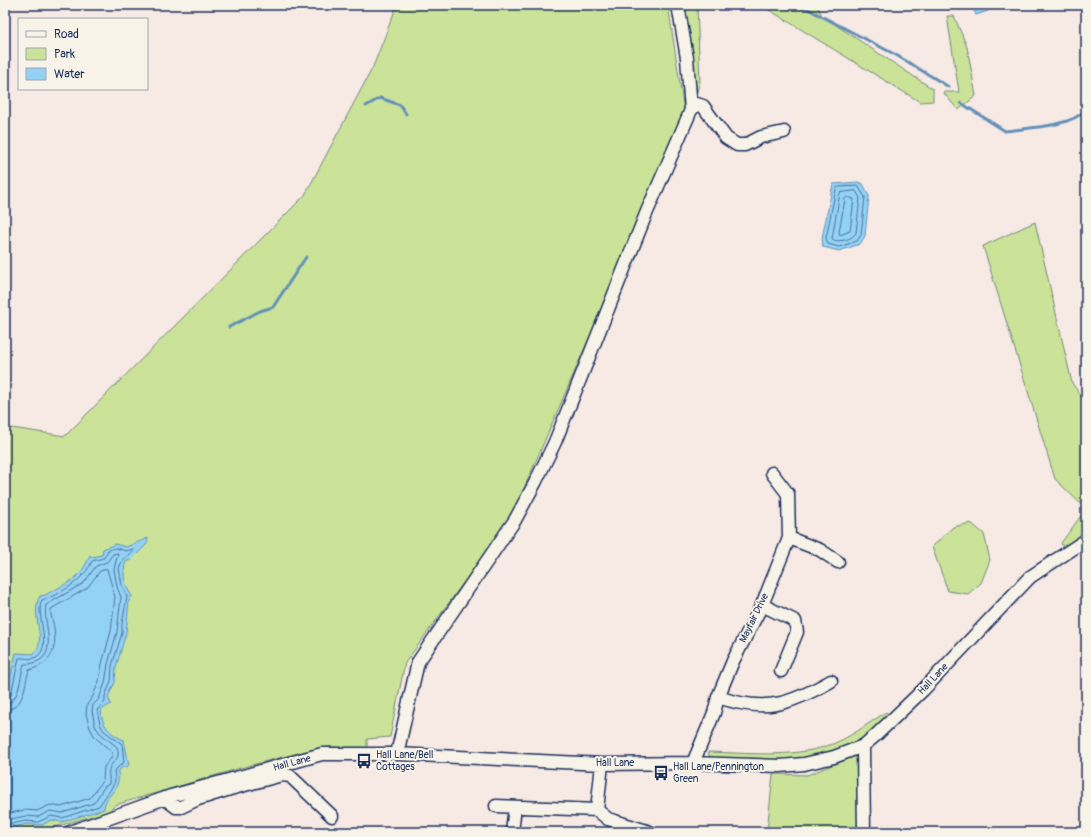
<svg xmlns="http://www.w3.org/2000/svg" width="1091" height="837" viewBox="0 0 1091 837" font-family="Pangolin,sans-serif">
<rect width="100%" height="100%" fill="#f7e9e3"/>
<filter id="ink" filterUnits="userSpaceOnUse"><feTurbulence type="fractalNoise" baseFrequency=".025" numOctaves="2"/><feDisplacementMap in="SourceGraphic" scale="8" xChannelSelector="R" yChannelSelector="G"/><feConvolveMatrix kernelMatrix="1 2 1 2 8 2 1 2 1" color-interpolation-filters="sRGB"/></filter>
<g filter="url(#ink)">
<!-- green -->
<path fill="#cae399" stroke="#72897c" d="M 397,5 L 668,5 L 685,117 L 512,516 L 405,663 L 390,737 L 367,739 L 367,748 L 328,747 L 306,751 L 244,767 L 115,805 L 109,811 L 38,832 L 5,832 L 5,427 L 65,436 L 305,195 L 373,67 Z
M 676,5 L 697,5 L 700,82 L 691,110 Z
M 761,5 L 817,5 L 822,16 L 933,89 L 933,101 L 920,102 Z
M 947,16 L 954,16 L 967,47 L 976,96 L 958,110 L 943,92 L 959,92 Z
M 1035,222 L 1072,383 L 1086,403 L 1086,509 L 1055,479 L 983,246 Z
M 1086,509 L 1086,533 L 1063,548 L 1061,543 Z
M 971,523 L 984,534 L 990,560 L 981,583 L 968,594 L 948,591 L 932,547 L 953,527 Z
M 886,712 L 891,717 C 872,732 852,748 828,755 C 792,764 752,761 715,760 L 710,757 L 708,752 C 747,753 790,758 827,746 C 849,739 867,724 886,712 Z
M 858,755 L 859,832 L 767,832 L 773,774 L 807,775 Z"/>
<!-- water -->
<path fill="#94d2f5" stroke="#6491b9" d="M 972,5 L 992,5 L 988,11 L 976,15 Z
M 858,182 L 863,184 L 869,196 L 865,236 L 860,244 L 839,251 L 823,247 L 822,238 L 833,184 Z
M 148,538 L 147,544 L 130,561 L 126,561 C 122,572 124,586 132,596 L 129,601 L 126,633 L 116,667 L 115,682 L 108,697 L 111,704 L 101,710 C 101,725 111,735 124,740 L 129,765 L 127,767 L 122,767 L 118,772 C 121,793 105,793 104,809 L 62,822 L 51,820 L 42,825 L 27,824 L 5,829 L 5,701 L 16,653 L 33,654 C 49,642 29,614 40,596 L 45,595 C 68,582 80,581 90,555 L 92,557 L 102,555 L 103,549 L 115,544 L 126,547 Z"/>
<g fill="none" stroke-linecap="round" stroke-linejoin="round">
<!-- shore -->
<path stroke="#4b709a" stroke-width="1" d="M 839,187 L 858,186 L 865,197 L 861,235 L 857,241 L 839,247 L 828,244 L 826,238 L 836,189 Z
M 856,191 L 860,198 L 856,233 C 851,240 840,242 833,240 L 832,238 L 840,193 Z
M 847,197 L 854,199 L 850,231 L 840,235 L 839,232 L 845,199 Z
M 5,699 L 11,695 L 19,658 C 23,657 29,660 34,658 C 55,650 34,614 42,600 C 59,596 86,578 92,561 L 104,558 L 108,550 L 116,548 L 126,551 L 133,549 L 133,552 L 123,559 L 119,568 L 122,586 L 127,597 L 122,624 L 122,633 L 112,666 L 111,681 L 105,696 L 105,702 L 97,710 L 100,724 L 104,731 L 122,744 L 124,762 L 114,771 C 114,774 115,777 115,780 C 115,785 102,801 99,806 L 62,818 L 51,816 L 38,822 L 26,821 L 5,825
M 5,704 C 20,703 20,676 24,664 C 27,664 32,664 36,662 C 59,654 42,621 46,605 L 84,583 L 96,566 L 107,562 L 113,554 L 118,553 L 114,569 L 117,587 L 121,597 L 117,632 L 108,664 L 105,683 L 99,699 L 93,705 L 92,711 L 95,726 L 100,733 L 117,747 C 122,761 111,760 109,770 C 108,775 110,779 109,784 L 104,787 L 94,803 L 62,813 L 50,811 L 38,817 L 26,816 L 5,820
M 5,710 C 25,709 24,685 29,670 C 51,664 57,651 54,628 C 53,621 50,615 51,609 L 87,588 L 100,571 L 107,569 L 115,597 L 111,631 L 102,664 L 99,681 L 93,696 L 87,705 L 86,714 L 90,728 L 95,737 L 112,752 L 112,757 L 104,767 L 103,780 L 90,798 L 61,807 L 50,805 L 37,811 L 25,810 L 5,814"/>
<!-- stream -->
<path stroke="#6491b9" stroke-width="3" d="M 800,5 L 896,55 L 949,87
M 961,103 L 1005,131 C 1027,128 1070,127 1086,110
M 366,106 L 380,98 L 400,105 L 406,114
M 229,327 L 260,311 L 273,307 L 306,257"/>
<defs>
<path id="minor" d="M 678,5 L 687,58 L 691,110
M 789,538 L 820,550 L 838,562
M 762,605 L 795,621 L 797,632 L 781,671
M 718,697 C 765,713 789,705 831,681
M 863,746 L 864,832
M 397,754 L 418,662 L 515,520 L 535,483 L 555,442 L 646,214 L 691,110 L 697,104 L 703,106 L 726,138 L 737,145 L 745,145 L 761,137 L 784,132
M 693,763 L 714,713 L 718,697 L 733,661 L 762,605 L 789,538 L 788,494 L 772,473
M 164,798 L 176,807 L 181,807 L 198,799 L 230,789 L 282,775 L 290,776 L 332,816
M 496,806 L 597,810 L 608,819 L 650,832
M 597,810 L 602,764
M 70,832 L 171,796 L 322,754 L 397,754 L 602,764 L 693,763 L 780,766 L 804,764 L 834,757 L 863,746 L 875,736 L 923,690 L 1030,577 L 1086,540
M 512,832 L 515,807"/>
</defs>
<!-- minor casing -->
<use href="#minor" stroke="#1b2f5e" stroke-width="15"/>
<!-- minor -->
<use href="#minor" stroke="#f7f3e8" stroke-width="12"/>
</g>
</g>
<!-- icons -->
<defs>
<symbol id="bus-bare" viewBox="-9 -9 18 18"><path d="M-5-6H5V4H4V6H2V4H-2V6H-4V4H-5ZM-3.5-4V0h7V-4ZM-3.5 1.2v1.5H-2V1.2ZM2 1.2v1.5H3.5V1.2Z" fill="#1b2f5e" stroke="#f7f3e8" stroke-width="2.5" paint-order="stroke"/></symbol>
</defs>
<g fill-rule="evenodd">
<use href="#bus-bare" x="353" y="750" width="22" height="22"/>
<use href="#bus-bare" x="650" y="762" width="22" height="22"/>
</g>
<g text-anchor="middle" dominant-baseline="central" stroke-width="4" stroke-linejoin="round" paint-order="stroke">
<!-- street labels -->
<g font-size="10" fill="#1b2f5e" stroke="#f7f3e8">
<text transform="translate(754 618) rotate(-64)">Mayfair Drive</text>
<text transform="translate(933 679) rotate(-47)">Hall Lane</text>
<text transform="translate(292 763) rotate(-15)">Hall Lane</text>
<text x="615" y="763">Hall Lane</text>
</g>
<!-- poi labels -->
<g font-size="10" fill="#1b2f5e" stroke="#f7f3e8" text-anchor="start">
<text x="376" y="755">Hall Lane/Bell<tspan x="376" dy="12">Cottages</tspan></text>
<text x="673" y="767">Hall Lane/Pennington<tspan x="673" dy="12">Green</tspan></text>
</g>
</g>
<!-- margin -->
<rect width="1091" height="837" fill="none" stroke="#f7f3e8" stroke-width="20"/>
<rect x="10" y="10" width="1071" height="817" fill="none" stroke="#1b2f5e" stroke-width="1.5" filter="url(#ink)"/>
<!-- legend -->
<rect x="18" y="18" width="130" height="72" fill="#f7f3e8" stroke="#9fa5b1"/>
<rect x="26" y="31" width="20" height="6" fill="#f7f3e8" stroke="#9fa5b1"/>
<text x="54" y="38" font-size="12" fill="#1b2f5e">Road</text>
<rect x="26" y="48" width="20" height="12" fill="#cae399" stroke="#9fa5b1"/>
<text x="54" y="58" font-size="12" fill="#1b2f5e">Park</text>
<rect x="26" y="68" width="20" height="12" fill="#94d2f5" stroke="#9fa5b1"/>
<text x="54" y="78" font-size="12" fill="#1b2f5e">Water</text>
</svg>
